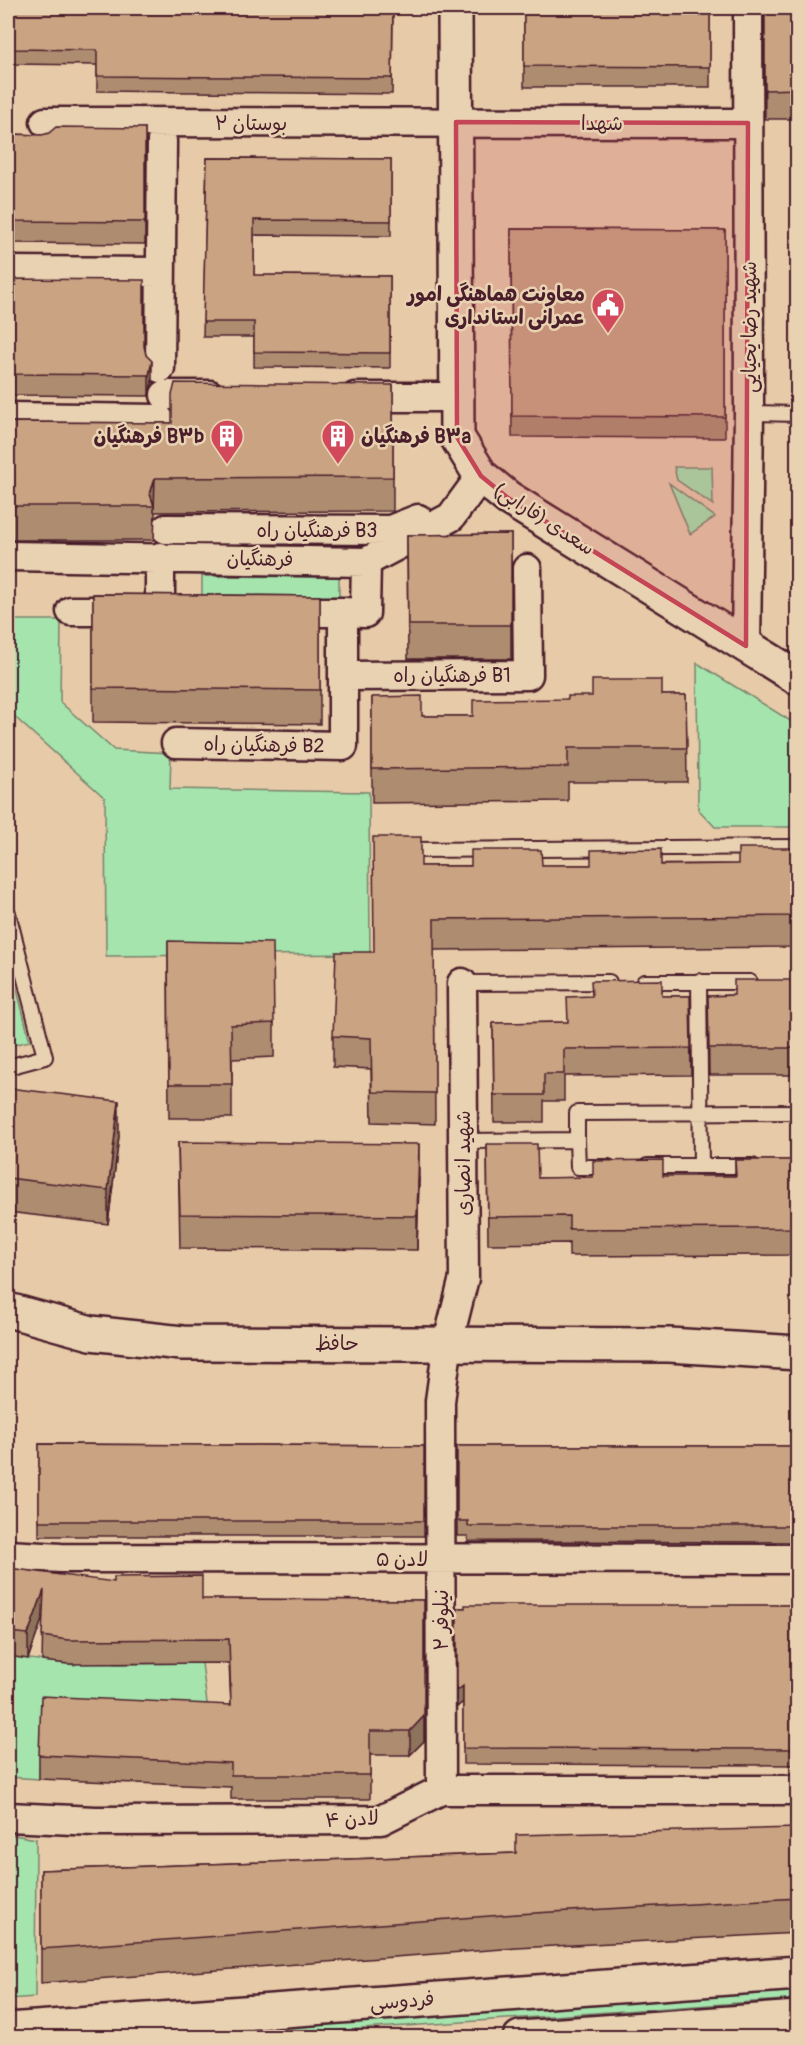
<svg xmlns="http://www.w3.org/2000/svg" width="805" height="2045" viewBox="0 0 805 2045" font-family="Pangolin,'Playpen Sans Arabic',sans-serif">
<rect width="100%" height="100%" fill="#e7cba8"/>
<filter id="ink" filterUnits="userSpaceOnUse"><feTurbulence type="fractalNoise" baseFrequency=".0167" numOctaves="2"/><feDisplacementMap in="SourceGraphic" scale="12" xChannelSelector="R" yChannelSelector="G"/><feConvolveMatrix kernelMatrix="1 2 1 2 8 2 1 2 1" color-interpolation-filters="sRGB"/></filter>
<g filter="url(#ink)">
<!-- green -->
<path fill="#a5e5ad" stroke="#78826c" stroke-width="1.5" d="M 674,467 L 712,467 L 713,505 L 677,480 Z
M 669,483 L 715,517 L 690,534 Z
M 202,576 L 339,577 L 339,598 L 202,597 Z
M 8,620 L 61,620 L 60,702 L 114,750 L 171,753 L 170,789 L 369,792 L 370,954 L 106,956 L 105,798 L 8,711 Z
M 697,663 L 797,725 L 797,827 L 715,827 L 698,809 Z
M 8,954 L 30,1041 L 8,1046 Z
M 83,1603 L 114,1664 L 202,1663 L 210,1728 L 41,1721 L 39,1779 L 8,1777 L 8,1656 L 75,1665 Z
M 8,1834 L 36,1839 L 35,1997 L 8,1999 Z
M 797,1989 L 797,1999 L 246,2037 L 122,2038 Z"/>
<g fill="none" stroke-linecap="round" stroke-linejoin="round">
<defs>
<path id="service" d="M 749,413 L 798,414
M 410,850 L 798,847
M 8,913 L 45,1057 L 8,1067
M 699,981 L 701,1166
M 644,982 L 750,982
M 462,983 L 609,982
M 577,1140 L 578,1167 L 609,1167
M 463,1141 L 577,1140 L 577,1113 L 798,1112
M 647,1166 L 753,1166"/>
<path id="minor" d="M 45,122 L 748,123
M 8,271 L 160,272
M 160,368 L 162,141
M 165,395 L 210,395
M 355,397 L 455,397
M 8,417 L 159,419
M 166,529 L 390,530 L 418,519
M 8,556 L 366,562 L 451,517 L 481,476
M 160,557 L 160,611
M 71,611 L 132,611
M 343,612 L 365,613 L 366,562
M 746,646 L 749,413 L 748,8
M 343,676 L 528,675 L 527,569
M 176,743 L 343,746 L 343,612 L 280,612
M 8,1555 L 61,1558 L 798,1559
M 441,1790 L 440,1401 L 448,1342 L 464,1278 L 462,983
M 8,1817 L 95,1821 L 381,1820 L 441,1790 L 798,1790"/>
<path id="tertiary" d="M 455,8 L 457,437 L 481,476 L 508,498 L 798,678
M 8,1310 L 91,1333 L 182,1343 L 669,1345 L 798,1353
M 8,2030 L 798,1973
M 520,2038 L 798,2018"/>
</defs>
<!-- service casing -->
<use href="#service" stroke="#4a1f2b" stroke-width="18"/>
<!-- minor casing -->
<use href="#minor" stroke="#4a1f2b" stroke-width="33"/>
<!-- tertiary casing -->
<use href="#tertiary" stroke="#4a1f2b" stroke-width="38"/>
<!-- service -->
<use href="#service" stroke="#e9d2b2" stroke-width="14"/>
<!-- minor -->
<use href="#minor" stroke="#e9d2b2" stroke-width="28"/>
<!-- tertiary -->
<use href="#tertiary" stroke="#e9d2b2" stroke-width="33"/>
</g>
<!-- wall -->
<path fill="#ad8c70" stroke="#4a1f2b" stroke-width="1.5" d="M 8,8 L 393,8 L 392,94 L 97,91 L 97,65 L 8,64 Z
M 524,8 L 710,8 L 710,87 L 524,87 Z
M 764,8 L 798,8 L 798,119 L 765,119 Z
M 145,128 L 145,244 L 8,243 L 8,134 L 42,135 Z
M 207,158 L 391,159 L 391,236 L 254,235 L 254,275 L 390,276 L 390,368 L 254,367 L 254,337 L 203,337 Z
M 511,229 L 725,230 L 725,438 L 512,437 Z
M 8,279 L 144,347 L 152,382 L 149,396 L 8,395 Z
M 393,385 L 393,511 L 155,512 L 154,540 L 8,540 L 8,422 L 172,423 Z
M 511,534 L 511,659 L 408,659 L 407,535 Z
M 93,594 L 320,596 L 320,724 L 93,722 Z
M 662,695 L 686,695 L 687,782 L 568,782 L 568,801 L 372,803 L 372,697 L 422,716 L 473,716 L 568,699 Z
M 798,848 L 798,947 L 434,950 L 435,1124 L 372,1122 L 371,1069 L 333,1067 L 333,1036 L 421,866 L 738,864 Z
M 168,941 L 274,1023 L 274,1057 L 232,1059 L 232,1118 L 169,1118 Z
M 798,980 L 798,1075 L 709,1075 L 708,996 L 734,995 Z
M 662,996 L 690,996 L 691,1075 L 564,1076 L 564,1101 L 544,1101 L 544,1122 L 494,1122 L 493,1023 L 567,1022 Z
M 8,1088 L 119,1136 L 108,1224 L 8,1212 Z
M 178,1142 L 419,1178 L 417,1250 L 180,1248 Z
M 487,1144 L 538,1178 L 735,1176 L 735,1160 L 798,1160 L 798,1255 L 569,1256 L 569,1243 L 488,1244 Z
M 39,1444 L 424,1446 L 424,1536 L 39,1536 Z
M 457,1446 L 798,1446 L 798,1542 L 468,1541 L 468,1536 L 457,1536 Z
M 8,1568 L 202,1599 L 424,1600 L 424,1741 L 410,1755 L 370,1755 L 370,1799 L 231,1799 L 231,1787 L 39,1779 L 39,1755 L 231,1705 L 229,1663 L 68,1664 L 42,1661 L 43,1616 L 28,1659 L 8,1656 Z
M 798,1605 L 798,1765 L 463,1764 L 463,1702 L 457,1707 L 457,1608 Z
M 798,1828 L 798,1933 L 517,1948 L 41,1983 L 41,1870 L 516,1853 Z"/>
<!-- shaded-wall -->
<path fill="#8d725b" stroke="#4a1f2b" stroke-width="1.5" d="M 152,361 L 152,382 L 149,396 L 149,375 Z
M 155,478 L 154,512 L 154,506 L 150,494 Z
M 119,1101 L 119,1136 L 108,1224 L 108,1190 Z
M 419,1144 L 419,1178 L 417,1250 L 417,1216 Z
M 44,1590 L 44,1614 L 28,1659 L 28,1634 Z
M 463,1686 L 463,1702 L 457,1707 L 457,1691 Z
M 424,1716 L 424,1741 L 410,1755 L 410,1731 Z"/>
<!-- building -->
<path fill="#c9a382" stroke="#4a1f2b" stroke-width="1.5" d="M 8,8 L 393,8 L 392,78 L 97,76 L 97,50 L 8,49 Z
M 524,8 L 710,8 L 710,67 L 524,66 Z
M 765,8 L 798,8 L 798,89 L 765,90 Z
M 56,127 L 145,128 L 145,222 L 8,221 L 8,134 L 42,135 L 49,133 Z
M 207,158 L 391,159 L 391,221 L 254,220 L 254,275 L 390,276 L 390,353 L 254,352 L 254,322 L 203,322 Z
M 511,229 L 725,230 L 725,417 L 512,416 Z
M 8,279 L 144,280 L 144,346 L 146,355 L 152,361 L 149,375 L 8,374 Z
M 175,383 L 393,385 L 393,477 L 155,478 L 150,494 L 154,506 L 8,506 L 8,422 L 172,423 L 172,395 Z
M 511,534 L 511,625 L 408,625 L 407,535 Z
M 93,594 L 320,596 L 320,690 L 93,688 Z
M 592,680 L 662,680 L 662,695 L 686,695 L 687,748 L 568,748 L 568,767 L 372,769 L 372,697 L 422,696 L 422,716 L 473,716 L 473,700 L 568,699 L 568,696 L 592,696 Z
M 373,837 L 421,837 L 421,866 L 471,866 L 471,850 L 541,850 L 542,865 L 591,865 L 591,850 L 661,849 L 661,865 L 738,864 L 738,848 L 798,848 L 798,916 L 434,919 L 435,1093 L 372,1092 L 371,1038 L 333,1036 L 336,952 L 374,952 Z
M 168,941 L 273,943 L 274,1023 L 231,1025 L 232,1084 L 169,1084 Z
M 662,980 L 662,996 L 690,996 L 691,1048 L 564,1049 L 564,1074 L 544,1074 L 544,1095 L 494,1095 L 493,1023 L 568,1022 L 567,997 L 592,996 L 591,981 Z
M 734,980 L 798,980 L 798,1048 L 709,1048 L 708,996 L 734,995 Z
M 8,1088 L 119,1101 L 108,1190 L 8,1178 Z
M 178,1142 L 419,1144 L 417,1216 L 180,1214 Z
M 487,1144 L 537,1144 L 538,1178 L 593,1177 L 593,1161 L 663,1160 L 663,1176 L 736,1176 L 735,1160 L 798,1160 L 798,1228 L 569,1229 L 569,1216 L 488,1217 Z
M 39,1444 L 424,1446 L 424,1521 L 39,1521 Z
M 457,1446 L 798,1446 L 798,1526 L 468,1526 L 468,1521 L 457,1521 Z
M 8,1568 L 114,1582 L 114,1577 L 202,1576 L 202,1599 L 424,1600 L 424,1716 L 410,1731 L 370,1731 L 370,1775 L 231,1775 L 231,1763 L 39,1755 L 41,1696 L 231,1705 L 229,1639 L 68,1640 L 42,1636 L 44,1590 L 28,1634 L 8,1632 Z
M 465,1605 L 798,1605 L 798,1749 L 463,1748 L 463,1686 L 457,1691 L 457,1608 L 465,1608 Z
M 798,1828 L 798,1898 L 517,1914 L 41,1949 L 41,1870 L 516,1853 L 516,1835 Z"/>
</g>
<!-- marked area -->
<path fill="#c44556" fill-opacity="0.2" stroke="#c44556" stroke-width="4.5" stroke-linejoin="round" d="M 456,122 L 748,123 L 746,646 L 508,498 L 481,476 L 457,437 Z"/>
<!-- icons -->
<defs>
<symbol id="civic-pin" viewBox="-11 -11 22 30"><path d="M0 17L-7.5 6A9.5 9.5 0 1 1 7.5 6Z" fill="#d1495b" stroke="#e9d2b2"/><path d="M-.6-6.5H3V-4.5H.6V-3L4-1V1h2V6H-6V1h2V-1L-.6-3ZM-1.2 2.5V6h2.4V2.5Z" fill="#fff"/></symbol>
<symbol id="building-pin" viewBox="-11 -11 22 30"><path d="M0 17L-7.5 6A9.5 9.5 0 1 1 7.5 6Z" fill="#d1495b" stroke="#e9d2b2"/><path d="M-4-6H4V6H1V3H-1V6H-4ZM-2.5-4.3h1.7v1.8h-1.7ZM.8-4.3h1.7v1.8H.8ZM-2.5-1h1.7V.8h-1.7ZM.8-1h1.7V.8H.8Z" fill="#fff"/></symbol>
</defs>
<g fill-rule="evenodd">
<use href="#civic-pin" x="589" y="286" width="38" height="52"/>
<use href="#building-pin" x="208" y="417" width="38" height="52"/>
<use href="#building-pin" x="319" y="417" width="38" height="52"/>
</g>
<g text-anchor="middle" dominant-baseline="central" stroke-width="5" stroke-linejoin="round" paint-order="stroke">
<!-- street labels -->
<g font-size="20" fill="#4a1f2b" stroke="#e9d2b2">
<text x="251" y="123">بوستان ۲</text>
<text x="602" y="123">شهدا</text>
<text transform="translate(749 327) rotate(-90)">شهید رضا یحیایی</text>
<text transform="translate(544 519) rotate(33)">سعدی (فارابی)</text>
<text x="317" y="530">فرهنگیان راه B3</text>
<text transform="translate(260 559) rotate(1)">فرهنگیان</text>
<text x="452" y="675">فرهنگیان راه B1</text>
<text transform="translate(264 745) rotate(1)">فرهنگیان راه B2</text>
<text transform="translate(463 1163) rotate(-90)">شهید انصاری</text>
<text x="337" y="1343">حافظ</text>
<text x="402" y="1559">لادن ۵</text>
<text transform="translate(441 1620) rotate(-90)">نیلوفر ۲</text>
<text transform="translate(352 1819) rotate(-3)">لادن ۴</text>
<text transform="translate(402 2001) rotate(-4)">فردوسی</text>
</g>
<!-- poi labels -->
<g font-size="20" font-weight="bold" fill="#4a1f2b" stroke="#e9d2b2" text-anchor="end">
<text x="585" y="294">معاونت هماهنگی امور<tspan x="585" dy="23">عمرانی استانداری</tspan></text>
<text x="204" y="436">فرهنگیان B۳b</text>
<text x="361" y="436" text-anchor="start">فرهنگیان B۳a</text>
</g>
</g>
<!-- margin -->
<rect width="805" height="2045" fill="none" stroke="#e9d2b2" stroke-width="30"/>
<rect x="15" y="15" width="775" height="2015" fill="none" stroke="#4a1f2b" stroke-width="2" filter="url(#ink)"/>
</svg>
